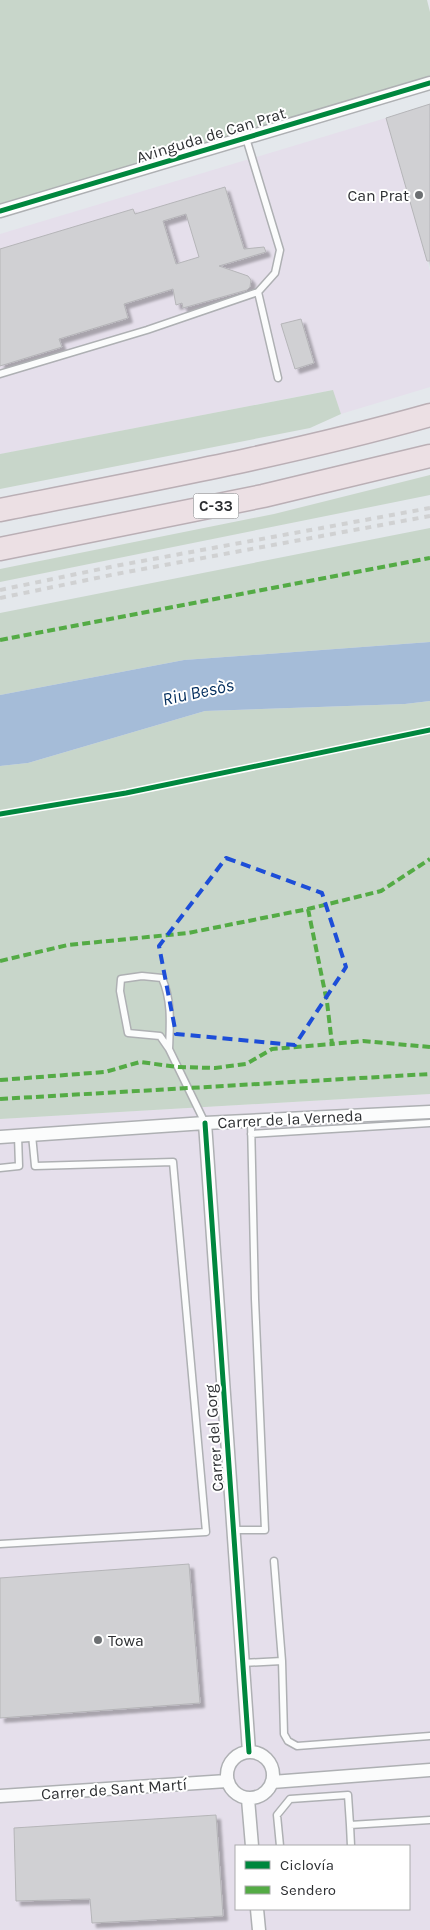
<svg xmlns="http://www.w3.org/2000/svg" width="430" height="1930" viewBox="0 0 430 1930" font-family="Karla,sans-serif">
<defs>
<filter id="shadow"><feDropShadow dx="4.5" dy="4.5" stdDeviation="1" flood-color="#0004"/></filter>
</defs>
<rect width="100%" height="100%" fill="#e4e8ec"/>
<!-- industrial -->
<path fill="#e5dfeb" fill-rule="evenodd" d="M 386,118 L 430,271 L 430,387 L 341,414 L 332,390 L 0,454 L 0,234 Z
M 430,1094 L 430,1930 L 0,1930 L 0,1119 ZM 236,1846 L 409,1846 L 409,1909 L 236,1909 Z"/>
<!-- green -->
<path fill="#c8d6ca" d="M 0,0 L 427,0 L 430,12 L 430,77 L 0,204 Z
M 333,390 L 341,414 L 310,428 L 0,489 L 0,454 Z
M 430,475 L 430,495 L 0,582 L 0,569 L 274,514 Z
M 430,528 L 430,642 L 184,660 L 0,695 L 0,613 Z
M 430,701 L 430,1094 L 0,1119 L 0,766 L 28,763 L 205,711 L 405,704 Z"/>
<!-- water -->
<path fill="#a5bcd8" d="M 430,642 L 430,701 L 405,704 L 205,711 L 28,763 L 0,766 L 0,695 L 184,660 Z"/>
<!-- building -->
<path fill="#d0d0d3" stroke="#b5b5b8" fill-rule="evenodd" filter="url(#shadow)" d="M 430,104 L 430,261 L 427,261 L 386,118 Z
M 225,187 L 244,249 L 264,247 L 266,252 L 219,266 L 248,276 L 251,280 L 250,287 L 247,290 L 183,308 L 182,303 L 176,305 L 173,289 L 124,304 L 128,318 L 59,339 L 62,347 L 0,366 L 0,249 L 133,209 L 135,214 ZM 186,214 L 199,257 L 176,264 L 163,221 Z
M 301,319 L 314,363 L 295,369 L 281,324 Z
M 189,1564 L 200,1703 L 0,1718 L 0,1578 Z
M 216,1815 L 223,1916 L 92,1923 L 90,1899 L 16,1901 L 14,1828 Z"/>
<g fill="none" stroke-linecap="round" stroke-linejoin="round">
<defs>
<path id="service" d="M 258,292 L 278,378
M 0,374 L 147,330 L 258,292 L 275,273 L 280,250 L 246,138
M 169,1049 C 170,1024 172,1001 162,978 L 142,976 L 121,979 L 120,991 L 128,1033 L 160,1036 L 169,1049 L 205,1123
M 251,1134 L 430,1123
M 0,1168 L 19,1166 L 18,1136
M 233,1530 L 265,1530 L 255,1299 L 251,1121
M 0,1544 L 206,1532 L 173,1162 L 35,1166 L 32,1135
M 282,1661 L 284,1734 L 288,1741 L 297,1746 L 430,1736
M 242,1663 L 282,1661 L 274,1561
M 350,1825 L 351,1846
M 280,1846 L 277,1815 L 290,1799 L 348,1795 L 350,1825 L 430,1820"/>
<path id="minor" d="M 0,211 L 430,83
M 205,1123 L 249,1752
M 0,1137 L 205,1123 L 430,1112
M227 1775a23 23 0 1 1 46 0a23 23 0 1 1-46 0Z
M 272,1782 L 430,1770
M 0,1796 L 227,1781
M 248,1799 L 252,1846
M 257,1909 L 259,1930"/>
<path id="motorway" d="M 0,510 C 144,481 288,455 430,415
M 0,549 L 263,496 L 430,456"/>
</defs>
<!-- service casing -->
<use href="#service" stroke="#aeb0b3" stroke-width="9"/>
<!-- minor casing -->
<use href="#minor" stroke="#aeb0b3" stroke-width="15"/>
<!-- motorway casing -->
<use href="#motorway" stroke="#baafb5" stroke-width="25"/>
<!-- service -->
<use href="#service" stroke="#fbfcfc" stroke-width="6"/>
<!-- minor -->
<use href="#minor" stroke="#fbfcfc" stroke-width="12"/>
<!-- motorway -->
<use href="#motorway" stroke="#ece0e4" stroke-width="22"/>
<!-- rail -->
<path stroke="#d0d1d2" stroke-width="4" stroke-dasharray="6 6" stroke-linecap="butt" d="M 0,590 L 115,566 L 430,508
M 0,598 L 116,574 L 430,516"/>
<!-- quiet -->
<path stroke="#54ab45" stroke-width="4" stroke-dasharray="8 4" stroke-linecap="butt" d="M 0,640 L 430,558
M 308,909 L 327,1002 L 332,1044 L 363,1041 L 430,1047
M 0,961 L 68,945 L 188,933 L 308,909 L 381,891 L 430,859
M 0,1080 L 105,1072 L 140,1062 L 178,1067 L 215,1068 L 246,1064 L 272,1049 L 332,1044
M 0,1099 L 430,1074"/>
<defs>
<path id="cycleway" d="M 0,211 L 430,83
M 0,814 L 126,793 L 430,730
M 205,1123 L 249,1752"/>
</defs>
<!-- cycleway casing -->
<use href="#cycleway" stroke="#fff" stroke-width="8"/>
<!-- cycleway -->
<use href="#cycleway" stroke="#00873e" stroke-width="5"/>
</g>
<!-- marked area -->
<path fill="none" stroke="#1d4ed8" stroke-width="4" stroke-dasharray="10 6" stroke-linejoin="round" d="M 226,858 L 322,893 L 346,967 L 295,1045 L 176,1034 L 159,946 Z"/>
<!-- markers -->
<g fill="#6d7073" stroke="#fff" stroke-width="2">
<circle cx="419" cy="195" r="5"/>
<circle cx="98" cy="1640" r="5"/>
</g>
<g text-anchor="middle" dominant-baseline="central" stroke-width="4" stroke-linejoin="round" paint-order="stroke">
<!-- shield labels -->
<rect fill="#fff" stroke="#6c6d70" stroke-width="1" x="193.5" y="493.5" width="45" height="25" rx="4"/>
<g font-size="15" font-weight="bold" fill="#2d2f32">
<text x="216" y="506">C-33</text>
</g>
<!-- street labels -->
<g font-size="16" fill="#2d2f32" stroke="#fff">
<text transform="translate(211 135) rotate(-17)">Avinguda de Can Prat</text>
<text transform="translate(290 1119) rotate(-3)">Carrer de la Verneda</text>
<text transform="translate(214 1438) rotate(-94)">Carrer del Gorg</text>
<text transform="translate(114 1789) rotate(-4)">Carrer de Sant Martí</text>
</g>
<!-- poi labels -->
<g font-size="16" fill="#2d2f32" stroke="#fff" text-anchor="end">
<text x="409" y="195">Can Prat</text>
<text x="108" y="1640" text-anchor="start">Towa</text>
</g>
<!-- water labels -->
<g font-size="18" font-style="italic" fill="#032e5e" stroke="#fff">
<text transform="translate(198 692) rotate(-12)">Riu Besòs</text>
</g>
</g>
<!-- legend -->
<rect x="235" y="1845" width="175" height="65" fill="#ffffff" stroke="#abacad"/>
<rect x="245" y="1861" width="25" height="8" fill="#00873e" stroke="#abacad"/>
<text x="280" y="1870" font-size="15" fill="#2d2f32">Ciclovía</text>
<rect x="245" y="1886" width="25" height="8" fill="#54ab45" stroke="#abacad"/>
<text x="280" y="1895" font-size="15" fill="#2d2f32">Sendero</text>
</svg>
